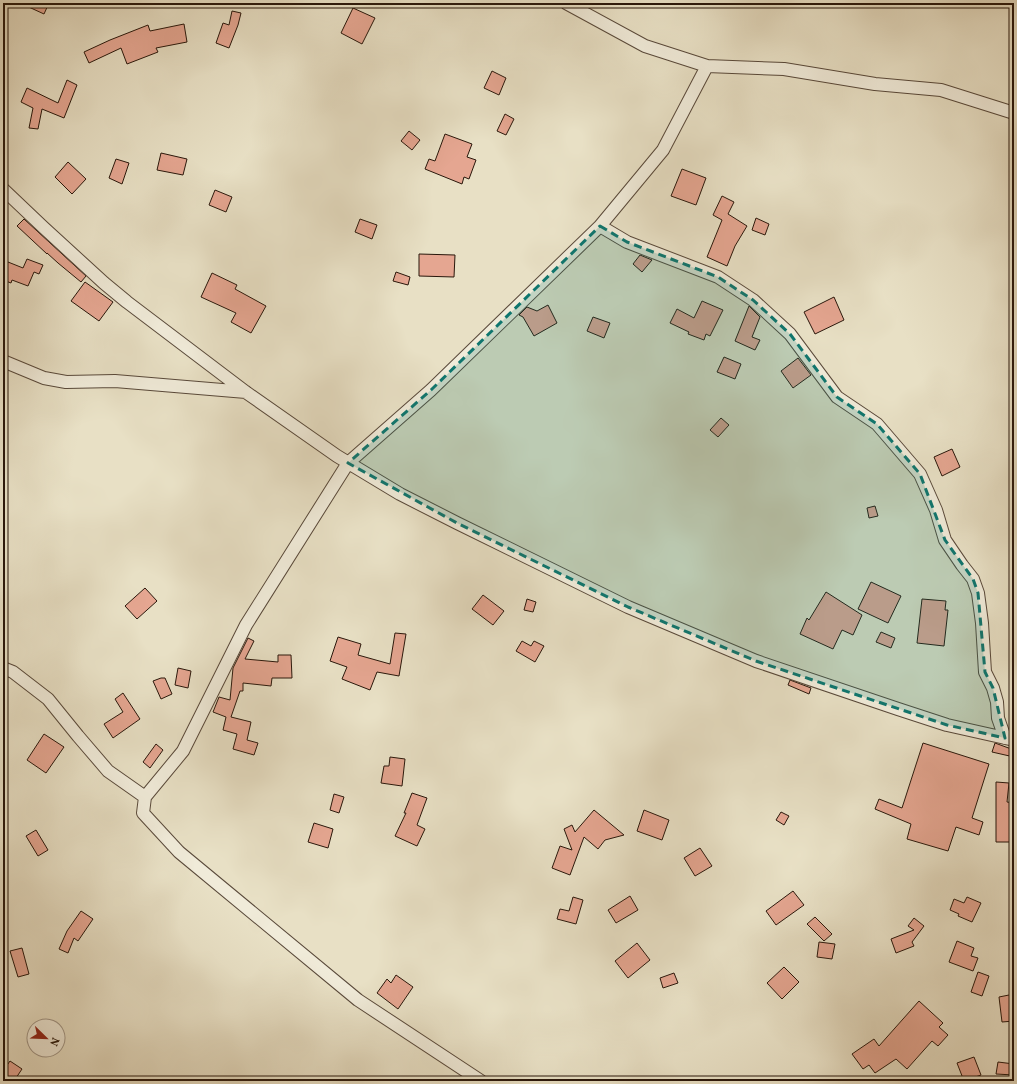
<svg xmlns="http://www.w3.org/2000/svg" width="1017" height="1084" viewBox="0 0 1017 1084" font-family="Vollkorn,serif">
<rect width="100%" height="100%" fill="#e8e0c5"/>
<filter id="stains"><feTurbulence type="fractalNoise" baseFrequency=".005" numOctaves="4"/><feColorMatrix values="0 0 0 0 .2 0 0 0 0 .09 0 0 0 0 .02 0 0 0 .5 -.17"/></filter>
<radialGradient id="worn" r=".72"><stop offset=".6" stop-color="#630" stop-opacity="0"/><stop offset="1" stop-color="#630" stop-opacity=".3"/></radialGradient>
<!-- building -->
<path fill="#e5a691" stroke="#29170b" d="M 20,3 L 49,3 L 44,14 Z
M 353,8 L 375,18 L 362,44 L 341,33 Z
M 232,11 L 241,13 L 238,25 L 229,48 L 216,43 L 223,23 L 229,25 Z
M 184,24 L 187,42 L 156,48 L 158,52 L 127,64 L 121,48 L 89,63 L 84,52 L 110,40 L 148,25 L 150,31 Z
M 492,71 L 506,78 L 499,95 L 484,88 Z
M 67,80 L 77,85 L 64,118 L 42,109 L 38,129 L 29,128 L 33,108 L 21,102 L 27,88 L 58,103 Z
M 505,114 L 514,119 L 506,135 L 497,131 Z
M 409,131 L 420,140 L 412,150 L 401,141 Z
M 445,134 L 472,144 L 467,157 L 476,160 L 469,179 L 464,177 L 462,184 L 425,169 L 429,159 L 435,161 Z
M 161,153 L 187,159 L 183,175 L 157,170 Z
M 116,159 L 129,163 L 122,184 L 109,178 Z
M 68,162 L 86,179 L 72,194 L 55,177 Z
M 682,169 L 706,178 L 696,205 L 671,196 Z
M 215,190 L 232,197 L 226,212 L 209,205 Z
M 722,196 L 734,202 L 728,214 L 747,226 L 735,246 L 727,266 L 707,257 L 722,220 L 713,215 Z
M 756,218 L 769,224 L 765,235 L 752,230 Z
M 24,219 L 86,276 L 81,282 L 58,263 L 47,253 L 47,254 L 17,226 Z
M 360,219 L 377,225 L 372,239 L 355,232 Z
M 419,254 L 455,255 L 454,277 L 419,276 Z
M 640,255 L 652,260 L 642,272 L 633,264 Z
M 27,259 L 43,265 L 39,274 L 34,272 L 28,286 L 12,280 L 11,283 L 3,280 L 3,260 L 23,268 Z
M 396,272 L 410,277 L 408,285 L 393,281 Z
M 212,273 L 237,285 L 235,289 L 266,306 L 251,333 L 231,322 L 236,313 L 201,297 Z
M 85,282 L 113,302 L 99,321 L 71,301 Z
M 834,297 L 844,320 L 815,334 L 804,312 Z
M 702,301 L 723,310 L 710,336 L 706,334 L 704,340 L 688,334 L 689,332 L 670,323 L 677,309 L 694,318 Z
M 548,305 L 557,323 L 534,336 L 523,317 L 519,315 L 527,307 L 537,311 Z
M 749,306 L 760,317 L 752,337 L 760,340 L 755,350 L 735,341 Z
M 593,317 L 610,323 L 604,338 L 587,331 Z
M 724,357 L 741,364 L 735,379 L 717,372 Z
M 798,358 L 811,375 L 793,388 L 781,371 Z
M 721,418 L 729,425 L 718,437 L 710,430 Z
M 952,449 L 960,467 L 942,476 L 934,457 Z
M 875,506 L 878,516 L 869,518 L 867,508 Z
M 871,582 L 901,596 L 888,623 L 858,609 Z
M 145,588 L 157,601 L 137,619 L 125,606 Z
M 826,592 L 862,615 L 853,635 L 842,630 L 833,649 L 800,634 L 807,618 L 809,620 Z
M 483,595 L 504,611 L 493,625 L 472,609 Z
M 527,599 L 536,602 L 533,612 L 524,610 Z
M 922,599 L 946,601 L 945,610 L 948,610 L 944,646 L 917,643 Z
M 881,632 L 895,638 L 891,648 L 876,642 Z
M 395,633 L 406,634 L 399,676 L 377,672 L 370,690 L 342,679 L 347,667 L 330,661 L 338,637 L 361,644 L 358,655 L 390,664 Z
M 248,638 L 254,641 L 245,659 L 278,662 L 278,655 L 291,655 L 292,678 L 272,678 L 271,686 L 243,683 L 243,691 L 240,691 L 231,717 L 251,722 L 247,740 L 258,743 L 254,755 L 233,749 L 237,734 L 223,730 L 226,717 L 213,712 L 219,697 L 230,700 L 233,668 Z
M 522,641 L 531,646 L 534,641 L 544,646 L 535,662 L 516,651 Z
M 178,668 L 191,671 L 188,688 L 175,685 Z
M 161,678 L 165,678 L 172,694 L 161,699 L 153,681 Z
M 790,680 L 811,688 L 809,694 L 788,685 Z
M 123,693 L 140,719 L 113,738 L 104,724 L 123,712 L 115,699 Z
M 44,734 L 64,747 L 46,773 L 27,760 Z
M 923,743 L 989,764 L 972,818 L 983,822 L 979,835 L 956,827 L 948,851 L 907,839 L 911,824 L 875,809 L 879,799 L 902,808 Z
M 995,743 L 1014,750 L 1014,757 L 992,752 Z
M 156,744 L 163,750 L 150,768 L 143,762 Z
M 390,757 L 405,759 L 402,786 L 381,783 L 384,766 L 389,766 Z
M 996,782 L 1009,783 L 1007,802 L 1014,803 L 1014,842 L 996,842 Z
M 412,793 L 427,798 L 417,825 L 425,829 L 417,846 L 395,836 L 406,813 L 404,813 Z
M 334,794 L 344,797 L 339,813 L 330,810 Z
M 594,810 L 624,835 L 605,840 L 598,849 L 584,837 L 570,875 L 552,868 L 560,846 L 572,850 L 564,829 L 572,825 L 575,832 Z
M 644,810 L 669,820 L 662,840 L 637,831 Z
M 781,812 L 789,816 L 784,825 L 776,820 Z
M 314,823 L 333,829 L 328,848 L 308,842 Z
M 36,830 L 48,850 L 38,856 L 26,836 Z
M 700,848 L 712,866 L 695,876 L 684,858 Z
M 793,891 L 804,905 L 776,925 L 766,911 Z
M 630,896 L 638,910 L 616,923 L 608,910 Z
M 573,897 L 583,900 L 576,924 L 557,919 L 560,909 L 569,911 Z
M 967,897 L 981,903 L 972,922 L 958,916 L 959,914 L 950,910 L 954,899 L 964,903 Z
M 81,911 L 93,919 L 78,941 L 74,938 L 68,953 L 59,949 L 67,931 Z
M 815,917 L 832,934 L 824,941 L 807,924 Z
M 914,918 L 924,926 L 912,942 L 914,946 L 896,953 L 891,939 L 914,930 L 908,926 Z
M 957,941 L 974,948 L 971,956 L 978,958 L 973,971 L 949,962 Z
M 819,942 L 835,944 L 832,959 L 817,957 Z
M 637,943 L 650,960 L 628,978 L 615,961 Z
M 22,948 L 29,974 L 18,977 L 10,951 Z
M 784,967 L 799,982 L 782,999 L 767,983 Z
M 978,972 L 989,976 L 982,996 L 971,992 Z
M 674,973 L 678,983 L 663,988 L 660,978 Z
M 396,975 L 413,987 L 398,1009 L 377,993 L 387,979 L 391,983 Z
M 1014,994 L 1014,1021 L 1002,1022 L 999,997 Z
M 919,1001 L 943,1023 L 939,1027 L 948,1035 L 938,1046 L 932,1041 L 907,1069 L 896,1059 L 875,1073 L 869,1065 L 863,1069 L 852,1054 L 874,1039 L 879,1046 Z
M 974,1057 L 981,1075 L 964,1081 L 957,1063 Z
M 10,1061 L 22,1069 L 14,1081 L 9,1081 L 3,1077 L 3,1071 Z
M 998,1062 L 1014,1064 L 1014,1075 L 996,1074 Z"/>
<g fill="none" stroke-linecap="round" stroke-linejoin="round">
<defs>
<path id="minor" d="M 566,3 L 645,46 L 707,66 L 784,69 L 875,84 L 941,90 L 1014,113
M 3,189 L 43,227 L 104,283 L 127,302 L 247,393 L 337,456 L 400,494 L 457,523 L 628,607 L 756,661 L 898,709 L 947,725 L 1014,740
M 600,226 L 627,242 L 718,277 L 753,300 L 790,334 L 837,397 L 877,424 L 920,474 L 936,510 L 945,540 L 962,565 L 973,579 L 978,593 L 982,623 L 985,672 L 993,688 L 997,702 L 998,718 L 1005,738
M 3,361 L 44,378 L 66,382 L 115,381 L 246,392
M 3,668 L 13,672 L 48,699 L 78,736 L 108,771 L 145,797
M 481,1081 L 358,1000 L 179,852 L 143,813 L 145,797 L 183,751 L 246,625 L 348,463 L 431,390 L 600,226 L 663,150 L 707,66"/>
</defs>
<!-- minor casing -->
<use href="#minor" stroke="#59493a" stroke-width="14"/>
<!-- minor -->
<use href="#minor" stroke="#f0ebd9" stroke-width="12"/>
</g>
<!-- marked area -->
<path fill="#0f766e" fill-opacity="0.2" stroke="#0f766e" stroke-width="3" stroke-dasharray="8 5" stroke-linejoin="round" d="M 600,226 L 627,242 L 718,277 L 753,300 L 790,334 L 837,397 L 877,424 L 920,474 L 945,540 L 973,579 L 978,593 L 985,672 L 993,688 L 1005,738 L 947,725 L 756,661 L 628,607 L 457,523 L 348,463 L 431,390 Z"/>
<!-- margin -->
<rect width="1017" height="1084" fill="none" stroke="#e8e0c5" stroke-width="16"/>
<rect x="4" y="4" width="1009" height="1076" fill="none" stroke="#29170b" stroke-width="2"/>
<rect x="8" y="8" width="1001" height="1068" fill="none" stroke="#29170b"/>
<!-- north arrow -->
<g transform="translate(46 1038) rotate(113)"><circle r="19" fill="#f0ebd9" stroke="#a09687"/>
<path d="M0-3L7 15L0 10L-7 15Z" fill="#8f2418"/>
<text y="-6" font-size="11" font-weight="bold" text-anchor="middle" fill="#29170b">N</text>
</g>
<rect width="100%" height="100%" filter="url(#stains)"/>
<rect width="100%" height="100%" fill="url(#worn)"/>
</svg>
